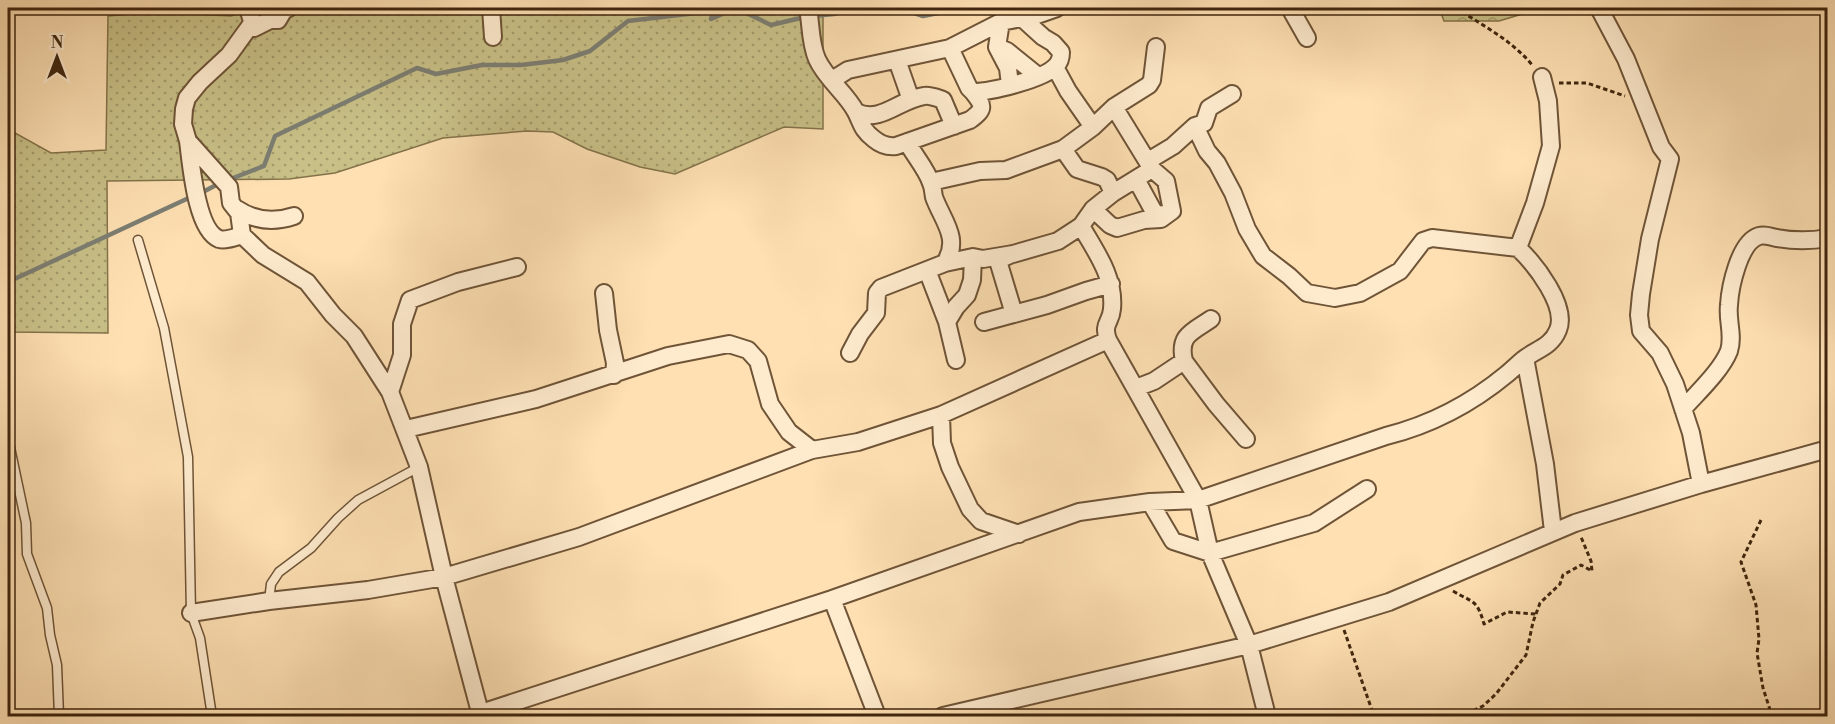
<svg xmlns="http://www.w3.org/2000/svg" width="1835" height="724" viewBox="0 0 1835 724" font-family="'Libre Bodoni',serif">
<defs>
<pattern id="forest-crowns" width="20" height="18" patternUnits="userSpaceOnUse" patternTransform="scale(1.5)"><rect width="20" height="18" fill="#c8c087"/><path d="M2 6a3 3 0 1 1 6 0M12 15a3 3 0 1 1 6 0" fill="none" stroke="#a49c6d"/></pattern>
<pattern id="garden-dots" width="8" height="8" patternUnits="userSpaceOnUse" patternTransform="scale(1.5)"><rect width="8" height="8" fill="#c8c087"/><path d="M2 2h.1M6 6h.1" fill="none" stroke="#a49c6d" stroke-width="1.8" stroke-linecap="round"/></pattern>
</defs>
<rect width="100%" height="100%" fill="#fee0b3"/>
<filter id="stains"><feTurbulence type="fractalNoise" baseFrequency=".00333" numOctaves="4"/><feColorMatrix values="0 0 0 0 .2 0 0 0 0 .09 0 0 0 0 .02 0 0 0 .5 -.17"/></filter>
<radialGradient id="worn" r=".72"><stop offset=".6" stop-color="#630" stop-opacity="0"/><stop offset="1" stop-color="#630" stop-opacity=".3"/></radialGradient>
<!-- forest -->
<path fill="url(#forest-crowns)" stroke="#84724a" stroke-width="1.5" d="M 1439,8 L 1539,8 L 1539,9 L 1499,21 L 1444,21 Z"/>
<!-- garden -->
<path fill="url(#garden-dots)" stroke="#84724a" stroke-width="1.5" d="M 257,8 L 823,8 L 823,129 L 784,127 L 675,174 L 640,167 L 587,149 L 553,132 L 527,131 L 443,138 L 335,173 L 289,179 L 107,181 L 108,333 L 8,332 L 8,129 L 51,153 L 106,150 L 108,16 L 153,12 L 231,16 Z"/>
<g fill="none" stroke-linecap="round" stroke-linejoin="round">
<!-- stream -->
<path stroke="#7c7e73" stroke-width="4.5" d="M 899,8 L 923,16 L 964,8
M 813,16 L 834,14 L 854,8
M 228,180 L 264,166 L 275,136 L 417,68 L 436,74 L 482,65 L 521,65 L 563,60 L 590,51 L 628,21 L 713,11 L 711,19 L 736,8 L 771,25 L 805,17
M 201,193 L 220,183
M 8,282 L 193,196"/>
<defs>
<path id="service" d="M 138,240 L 164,328 L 188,457 L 191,613 L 200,638 L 212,716
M 8,438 L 26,523 L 27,554 L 47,608 L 50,635 L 57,665 L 59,716
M 269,601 L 271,584 L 279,572 L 311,548 L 338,518 L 358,500 L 419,467"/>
<path id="minor" d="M 248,8 L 254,28
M 289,8 L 284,10 L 278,20 L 270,20 L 254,28 L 250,26 L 229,55 L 200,82 L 187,98 L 184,109 L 183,124 L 188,141 L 229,187 L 231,203 L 239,213 L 242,235 L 263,255 L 307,282 L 333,315 L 354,336 L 390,392
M 491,8 L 493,37
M 808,8 C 811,24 810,43 817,59 C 826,79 846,93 856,112 C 862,124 862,130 874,139 C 880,144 888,147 896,146 L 970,120 C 985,109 984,106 973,92
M 1290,8 L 1307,38
M 1599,8 L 1626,59 L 1661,147 L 1670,159 L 1650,239 L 1641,294 L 1639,315 L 1641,331 L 1660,353 L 1675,384 L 1691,433 L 1701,484
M 1001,22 L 997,47 L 1008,68 L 1010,85
M 997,47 L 1007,51 L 1038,76
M 950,48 L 969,88 L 973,92 C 991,92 1044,79 1056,66 C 1060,62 1061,58 1061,52 L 1053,43 L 1043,37 L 1022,18
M 897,60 L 911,100
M 1055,67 L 1068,91 L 1093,127
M 832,80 L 848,70 L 950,48 L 1001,22 L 1037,15 L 1057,8
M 856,112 C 881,124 900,99 924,96 C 930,95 937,98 943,100 L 954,126
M 1195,126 L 1207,151 L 1217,163 L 1233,193 L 1247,229 L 1263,256 L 1289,276 L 1307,293 L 1335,298 L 1360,293 L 1400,271 L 1423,241 L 1432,238 L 1518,248 L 1535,203 L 1551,146 L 1548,101 L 1542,77
M 188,141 C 191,163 196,230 219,239 C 226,241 235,237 242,235
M 907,142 C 914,155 927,170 931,183 C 933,187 933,192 934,197 C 942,220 961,238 945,263
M 1063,149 L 1077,169 L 1102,177 L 1107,180 L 1113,193
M 1148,161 L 1173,146 L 1195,126 L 1204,123 L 1209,108 L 1232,94
M 1136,179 L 1154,212 L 1160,215 L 1168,213
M 931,182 L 980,171 L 1006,170 L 1063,149 L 1093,127 L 1114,107 L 1149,85 L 1152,80 L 1156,47
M 237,209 C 255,221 273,223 294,216
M 1093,209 L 1110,225 L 1117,228 L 1144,220 L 1161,219 L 1172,211 L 1166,181 L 1152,169 L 1114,107
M 1081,226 C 1096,252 1115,277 1112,309 C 1111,323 1102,323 1108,340 L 1198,500 L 1210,553 L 1249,645 L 1267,716
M 1012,254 L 1001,259 L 999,264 L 1014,314
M 927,270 L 947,322
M 604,293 L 608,330 L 615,363 L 614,375
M 984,322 L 1047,305 L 1086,291 L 1111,284
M 850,353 L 860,334 L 876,313 L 877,293 L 881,288 L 945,263 L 973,257 L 983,259 L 1013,254 L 1058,241 L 1081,226 L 1093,209 L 1113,193 L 1152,169
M 1525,358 L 1545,464 L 1553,531
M 956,360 L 947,322 L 956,307 L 967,295 L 972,280 L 973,258
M 1184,361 L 1216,404 L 1246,439
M 1136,388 L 1154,381 L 1184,361 C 1178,335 1192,332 1211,319
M 1683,409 C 1697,393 1721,371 1729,351 C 1734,335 1727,321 1729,305 C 1730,288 1739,242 1759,236 C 1766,234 1770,237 1777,238 C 1793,241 1811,241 1828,238
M 406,429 L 536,399 L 668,356 L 729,344 L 748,350 L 758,361 L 770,404 L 789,432 L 812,450 L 858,442 L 941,415
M 1150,502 L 1173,541 L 1210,553 L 1314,523 L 1367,489
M 1019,534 L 981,521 L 970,509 L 950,467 L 942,443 L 941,415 L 1108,340
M 832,599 L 877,716
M 191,613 L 269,601 L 368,590 L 444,577 L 579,537 L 812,450
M 481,713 L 832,599 L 1079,512 L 1150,502 L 1198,500 L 1386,436 C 1430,425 1472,403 1507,374 C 1513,369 1518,364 1524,359 C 1537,349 1551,347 1558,330 C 1568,306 1535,264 1518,248
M 481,716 L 444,577 L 419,467 L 390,392 L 402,355 L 402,324 L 410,300 L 458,282 L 517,267
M 943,716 L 1249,645 L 1389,602 L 1575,523 L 1701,484 L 1828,449"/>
</defs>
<!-- service casing -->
<use href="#service" stroke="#6f5437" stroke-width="11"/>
<!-- minor casing -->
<use href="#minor" stroke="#6f5437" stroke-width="20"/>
<!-- path -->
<path stroke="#3f250e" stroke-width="3" stroke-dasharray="4.5 3" stroke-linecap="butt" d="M 1456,8 C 1482,25 1513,41 1533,66
M 1559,83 L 1587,83 L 1625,96
M 1761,520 L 1741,562 L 1756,605 L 1759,639 L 1757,653 L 1763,688 L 1772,716
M 1453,591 C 1473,603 1477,599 1484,624 L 1507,612 L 1536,614
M 1344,630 L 1374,716
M 1444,716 L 1468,713 L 1483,706 L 1496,694 L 1526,655 L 1533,622 L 1540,603 L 1560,584 L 1563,575 L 1581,565 L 1592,571 L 1591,561 L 1581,537"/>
<!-- service -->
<use href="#service" stroke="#feebce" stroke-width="8"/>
<!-- minor -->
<use href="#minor" stroke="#feebce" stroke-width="16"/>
</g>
<!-- margin -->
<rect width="1835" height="724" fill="none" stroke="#fee0b3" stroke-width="30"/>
<rect x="9" y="9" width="1817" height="706" fill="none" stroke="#3f250e" stroke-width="3"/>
<rect x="15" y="15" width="1805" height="694" fill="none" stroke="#3f250e" stroke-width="1.5"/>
<!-- north arrow -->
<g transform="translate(57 57)" stroke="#feebce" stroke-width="4.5" paint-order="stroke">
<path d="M0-4.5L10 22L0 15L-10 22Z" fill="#3f250e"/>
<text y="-9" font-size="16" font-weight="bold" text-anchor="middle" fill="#3f250e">N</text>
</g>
<rect width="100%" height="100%" filter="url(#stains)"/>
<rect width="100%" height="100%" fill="url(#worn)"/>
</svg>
